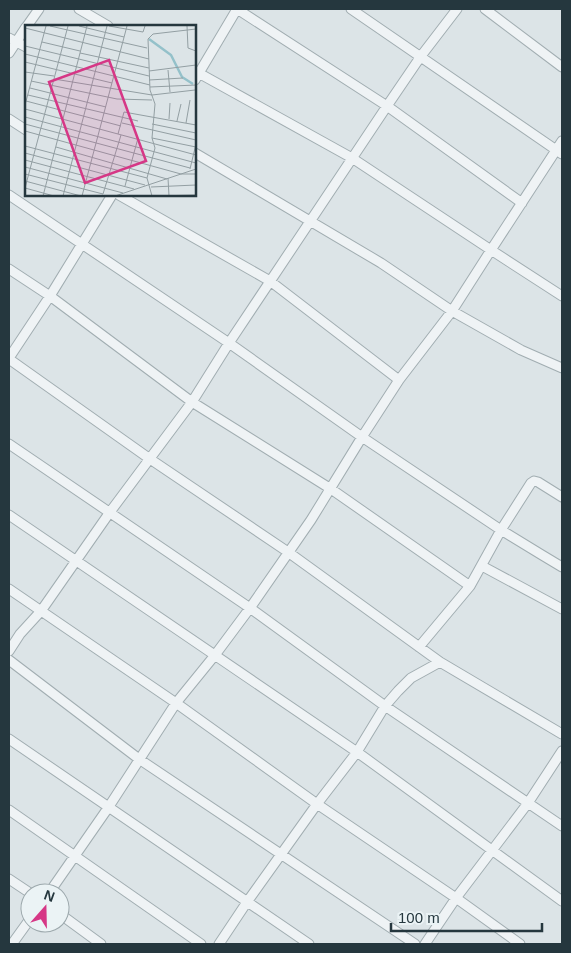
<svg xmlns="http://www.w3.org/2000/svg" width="571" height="953" viewBox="0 0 571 953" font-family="Helvetica,sans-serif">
<rect width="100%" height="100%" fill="#dce4e7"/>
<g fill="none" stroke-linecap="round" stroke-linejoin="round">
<defs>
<path id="street" d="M 79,9 L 108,26
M 351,9 L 562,154
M 485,9 L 562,67
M 27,26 L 39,9
M 9,38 L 26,47
M 9,53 L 26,27
M 195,71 L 352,158 L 491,250 L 562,296
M 195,80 L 199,73 L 237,9 L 387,106 L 522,203
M 9,119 L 26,130
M 195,153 L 381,263 L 452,311 L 521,350 L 562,368
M 9,195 L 229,343 L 362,437 L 501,530 L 542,555 L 562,567
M 119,195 L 270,281 L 399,380
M 9,269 L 50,296 L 192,402 L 331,489 L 470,586
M 9,358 L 50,296 L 112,195
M 9,359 L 150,459 L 288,552 L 440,662 L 562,734
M 9,444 L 250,608 L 385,706 L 562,826
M 9,515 L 357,752 L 562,901
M 482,566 L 562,609
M 9,589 L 176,703 L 317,804 L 456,898 L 520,944
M 419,647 L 470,586 L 501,530 L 531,483 L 534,481 L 538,482 L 562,497
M 9,651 L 20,634 L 41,611 L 110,512 L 192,402 L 229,343 L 387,106 L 421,56 L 457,9
M 9,660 L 139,759 L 415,944
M 9,739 L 309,944
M 9,810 L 201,944
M 9,879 L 30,893
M 49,893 L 108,808 L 176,703 L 215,655 L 250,608 L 311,520 L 362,437 L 399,380 L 452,311 L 491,250 L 562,141
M 60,914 L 101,944
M 12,944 L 30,919
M 219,944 L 247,902 L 317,804 L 357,752 L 385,706 L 398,691 L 411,678 L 440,662
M 425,944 L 456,898 L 528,803 L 562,751"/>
</defs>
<!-- street casing -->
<use href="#street" stroke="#a1adb1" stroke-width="11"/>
<!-- street -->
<use href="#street" stroke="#eff3f5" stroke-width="9"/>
</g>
<!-- overview -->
<g transform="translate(25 25)">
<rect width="171" height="171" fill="#dce4e7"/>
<path fill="none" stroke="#94c1ca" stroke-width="2.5" d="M 124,14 L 146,30 L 157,52 L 168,59"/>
<path fill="none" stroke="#939fa3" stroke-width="1" d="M 25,1 L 122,23M 54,1 L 99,12M 84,1 L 118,7 L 120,1M 162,1 L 163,23 L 171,26M 0,3 L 124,34M 17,17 L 55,26M 0,21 L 124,51M 55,28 L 124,43M 0,29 L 125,60M 0,37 L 87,58M 143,45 L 145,67M 124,46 L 171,40M 0,47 L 29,51M 29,54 L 127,70 L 170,65M 124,55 L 158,53M 6,56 L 92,74 L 127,75M 125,62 L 171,60M 5,63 L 81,82M 3,70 L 113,96M 1,76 L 96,101M 0,80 L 21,1M 0,84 L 171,130M 0,92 L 171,138M 144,94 L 145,78M 152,96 L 156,79M 97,98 L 171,115M 161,98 L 165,75M 0,99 L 165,143M 127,99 L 171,108M 0,106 L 156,149 L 171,149M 93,109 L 99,87 L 171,100M 127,113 L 171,122M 0,121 L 122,153M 31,122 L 142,154M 0,128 L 120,160M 0,135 L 109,164M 0,142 L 98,168M 165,144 L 171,119M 0,149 L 78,169M 143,153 L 144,171M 0,156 L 56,171M 100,161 L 113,113M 126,162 L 171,160M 0,163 L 43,1M 0,163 L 29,171M 78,169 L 96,110M 18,171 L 62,1M 38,171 L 82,1M 57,171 L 102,1M 90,171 L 171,144M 127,171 L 122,153 L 130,123 L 127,113 L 130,79 L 125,65 L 123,14 L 128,9 L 171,4M 130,171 L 171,170"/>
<path fill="#d63786" fill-opacity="0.15" stroke="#d63786" stroke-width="2.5" d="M 84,35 L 121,136 L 60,158 L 24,57 Z"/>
<rect width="171" height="171" fill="none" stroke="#25373e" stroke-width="2.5"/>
</g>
<!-- border -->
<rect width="571" height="953" fill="none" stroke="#25373e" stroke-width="20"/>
<!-- north arrow -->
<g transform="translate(45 908) rotate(20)"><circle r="24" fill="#ebf3f5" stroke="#9ca8ac"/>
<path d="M0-4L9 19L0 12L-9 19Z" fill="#d63786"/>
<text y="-8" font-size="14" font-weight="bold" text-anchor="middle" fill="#25373e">N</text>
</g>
<!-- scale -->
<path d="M391 923v8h151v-8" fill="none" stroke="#25373e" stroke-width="2.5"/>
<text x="398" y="923" font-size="15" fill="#25373e" stroke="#ebf3f5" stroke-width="4" paint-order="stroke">100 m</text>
</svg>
